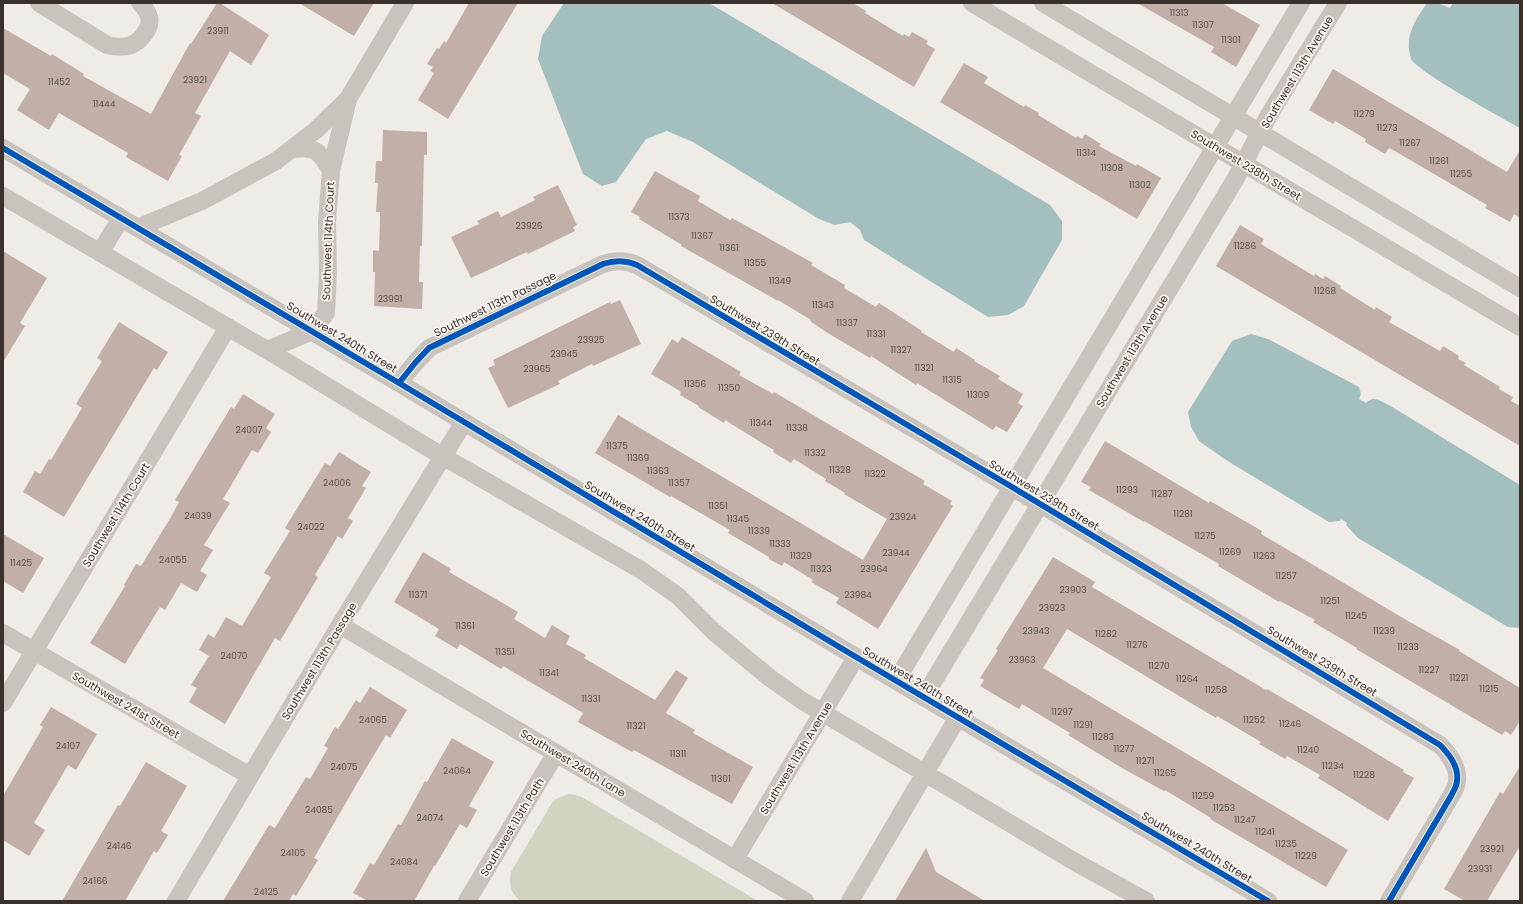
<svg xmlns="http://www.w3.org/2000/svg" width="1523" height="904" viewBox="0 0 1523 904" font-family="Poppins,sans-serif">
<rect width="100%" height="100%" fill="#efebe6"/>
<!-- green -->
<path fill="#d1d4c1" d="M 569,794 L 575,795 L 582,797 L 758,901 L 520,901 C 511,893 508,884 511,872 L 553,801 L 558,798 Z"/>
<!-- water -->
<path fill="#a3c0bf" d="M 564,3 L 709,3 L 1050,205 L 1062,221 L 1062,240 L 1024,306 L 1008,315 L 988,317 L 864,240 L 860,230 L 850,222 L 835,225 L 819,219 L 693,142 L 667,131 L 646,139 L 616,182 L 602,186 L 583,174 L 538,59 L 542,36 Z
M 1427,3 L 1437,3 L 1450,8 L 1453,3 L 1520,3 L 1520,128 C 1502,118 1418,72 1411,59 C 1410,57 1410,53 1409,50 C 1407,31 1417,18 1427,3 Z
M 1251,334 L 1268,339 L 1359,387 L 1361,394 L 1359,399 L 1366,403 C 1374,395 1380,401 1389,405 L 1520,485 L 1520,628 L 1508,627 L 1358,538 L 1346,525 L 1347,523 L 1341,519 L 1340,521 L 1329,522 L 1226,460 L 1199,441 L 1191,427 L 1188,412 L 1232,341 Z"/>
<!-- building -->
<path fill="#c1afa8" d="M 217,3 L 220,3 L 269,35 L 251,65 L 230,51 L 195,113 L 201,116 L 179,155 L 182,156 L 168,181 L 126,157 L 128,153 L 59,113 L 49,130 L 17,110 L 30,89 L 3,73 L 3,28 L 51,56 L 52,54 L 84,74 L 83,76 L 151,114 L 190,43 L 191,44 Z
M 299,3 L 374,3 L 354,36 Z
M 469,3 L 518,3 L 448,119 L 418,100 L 434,73 L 430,71 L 433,67 L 427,64 L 437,48 L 439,49 L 444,41 L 446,43 Z
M 772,3 L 853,3 L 866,11 L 865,13 L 903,36 L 904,34 L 909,37 L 912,32 L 928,41 L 926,44 L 935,49 L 914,87 Z
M 1137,3 L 1222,3 L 1260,25 L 1236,67 L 1211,52 L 1214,47 Z
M 964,63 L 988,77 L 984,83 L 1024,107 L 1025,105 L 1039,113 L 1038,115 L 1076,138 L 1077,136 L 1082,139 L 1085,134 L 1101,144 L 1099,146 L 1136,166 L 1137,164 L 1161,178 L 1137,219 L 940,102 Z
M 1333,69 L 1507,172 L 1520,150 L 1520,218 L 1514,214 L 1510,222 L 1485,208 L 1487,205 L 1393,150 L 1389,148 L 1385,154 L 1365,142 L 1366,139 L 1335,121 L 1333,124 L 1309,110 Z
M 383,130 L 427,132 L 427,155 L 424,155 L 422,246 L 420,246 L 419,282 L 423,282 L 422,309 L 374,306 L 375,272 L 373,272 L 373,250 L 379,251 L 380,218 L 380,212 L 376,212 L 378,183 L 375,183 L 376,161 L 382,161 Z
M 655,171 L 700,196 L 698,201 L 730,220 L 732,218 L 813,263 L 811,265 L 845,285 L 844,288 L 876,307 L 879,303 L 922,331 L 921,332 L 954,352 L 956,348 L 975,360 L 974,361 L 1000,376 L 998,379 L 1023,394 L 1018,403 L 1023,406 L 1007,432 L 996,426 L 993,430 L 917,383 L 916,385 L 871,356 L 870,358 L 826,332 L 810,321 L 811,320 L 778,300 L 778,301 L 681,246 L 682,245 L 639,219 L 640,217 L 631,212 Z
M 558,185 L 577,225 L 573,227 L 575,231 L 528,254 L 527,252 L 471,278 L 451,237 L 479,224 L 477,221 L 498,211 L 501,217 L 535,200 L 533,197 Z
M 1240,225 L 1264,239 L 1261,244 L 1314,276 L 1315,274 L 1323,279 L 1325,276 L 1341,286 L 1340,288 L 1375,310 L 1376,307 L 1392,317 L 1389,322 L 1440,351 L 1443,346 L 1459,356 L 1458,359 L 1466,363 L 1464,365 L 1500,387 L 1499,389 L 1513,397 L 1511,401 L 1520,406 L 1520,446 L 1216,266 Z
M 3,251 L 47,278 L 20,323 L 25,326 L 3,362 Z
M 620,300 L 641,344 L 593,366 L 592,364 L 558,381 L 560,384 L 508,408 L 488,368 L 495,365 L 493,360 L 610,302 L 611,304 Z
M 119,322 L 168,352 L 157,370 L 154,368 L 64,517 L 23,492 L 35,471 L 40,474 L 49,459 L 51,460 L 82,408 L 76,404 L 102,361 L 97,358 Z
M 682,337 L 741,372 L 739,375 L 773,394 L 774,392 L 925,481 L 923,484 L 952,501 L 950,504 L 953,506 L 878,629 L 836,603 L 839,598 L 811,582 L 813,580 L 784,562 L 782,566 L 769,559 L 769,557 L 728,533 L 730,530 L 671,496 L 670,497 L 595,453 L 618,415 L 863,560 L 887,519 L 844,494 L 845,493 L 825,481 L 826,479 L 794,459 L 791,463 L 773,452 L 774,450 L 767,446 L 725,420 L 724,423 L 698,407 L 699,406 L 680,395 L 681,392 L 675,388 L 651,374 L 672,339 L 678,343 Z
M 243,394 L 275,414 L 266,428 L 271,432 L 258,453 L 252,450 L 223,499 L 230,503 L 204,545 L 213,550 L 200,571 L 207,575 L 197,592 L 181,583 L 165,610 L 160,607 L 125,664 L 90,643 L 125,586 L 124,585 L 136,564 L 141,566 L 171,517 L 179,502 L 175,500 L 231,407 L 234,409 Z
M 1105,441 L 1209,503 L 1210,501 L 1262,531 L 1261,534 L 1408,621 L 1460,650 L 1459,651 L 1520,688 L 1520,721 L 1511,735 L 1505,731 L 1502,735 L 1356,649 L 1357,648 L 1313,622 L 1315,620 L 1280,601 L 1279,602 L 1218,566 L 1219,564 L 1144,521 L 1144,522 L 1089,490 L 1091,487 L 1081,482 Z
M 339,452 L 371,472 L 362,486 L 366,488 L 348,518 L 353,521 L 342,539 L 338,536 L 315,575 L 318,577 L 302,604 L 280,641 L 275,638 L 225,724 L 189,702 L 197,688 L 191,685 L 209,656 L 199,650 L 208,634 L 214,638 L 226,617 L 242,626 L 271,577 L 264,573 L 290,531 L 285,528 L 325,463 L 330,466 Z
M 3,534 L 44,558 L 23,593 L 3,581 Z
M 423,552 L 451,569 L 449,572 L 518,612 L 514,619 L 545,638 L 552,625 L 570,636 L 566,644 L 586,655 L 584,658 L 655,700 L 676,670 L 688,678 L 666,713 L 695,730 L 693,733 L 753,767 L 732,804 L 634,750 L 632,752 L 578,722 L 583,713 L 503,666 L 501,669 L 460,644 L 457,649 L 435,636 L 439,629 L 394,602 Z
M 1053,557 L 1095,582 L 1092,587 L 1266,690 L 1267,689 L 1344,734 L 1404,770 L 1403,772 L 1414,778 L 1388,821 L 1318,778 L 1320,775 L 1287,756 L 1285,759 L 1259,744 L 1261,742 L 1217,716 L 1216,718 L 1067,629 L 1043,668 L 1348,850 L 1326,887 L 1210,819 L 1211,818 L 1165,790 L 1164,791 L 1122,768 L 1068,735 L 1070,733 L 1022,704 L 1019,709 L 980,686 L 984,680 L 980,678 L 998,650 L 996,649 Z
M 370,687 L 407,710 L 390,738 L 386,735 L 359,780 L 314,858 L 318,860 L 296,896 L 293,894 L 289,901 L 223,901 L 269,825 L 275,828 L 306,777 L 310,779 L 328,748 L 324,746 L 335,727 L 338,729 L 356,700 L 360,703 Z
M 51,707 L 97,734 L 76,770 L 68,765 L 34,823 L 45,830 L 29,856 L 3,840 L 3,796 L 43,727 L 40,725 Z
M 452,738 L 494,762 L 469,806 L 477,810 L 467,828 L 460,824 L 435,866 L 434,866 L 414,901 L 368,901 L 353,893 L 370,863 L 374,865 L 398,824 L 401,825 L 425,781 L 427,782 Z
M 146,762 L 187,786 L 161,831 L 168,835 L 157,853 L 154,851 L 125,901 L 62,901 L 118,805 L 120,806 Z
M 1520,766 L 1520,846 L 1487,901 L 1465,901 L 1444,889 L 1500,792 L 1503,794 Z
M 926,848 L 936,872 L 985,901 L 895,901 Z"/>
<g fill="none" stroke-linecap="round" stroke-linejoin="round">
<!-- minor -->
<path stroke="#c9c3be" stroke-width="18" d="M 39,3 L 107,45 C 125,49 137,47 147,30 C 153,19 148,11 140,3
M 972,3 L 1520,327
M 1043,3 L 1520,288
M 3,148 L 399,383 L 856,657 L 1268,901
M 292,149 C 315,146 320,151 331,171
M 3,196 L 267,350 L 442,456 L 641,570 L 678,596 L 714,632 L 770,678 L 801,700 L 1077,863 L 1146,901
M 137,228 L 202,201 L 276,161 L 316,130 L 348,99 L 405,3
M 100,253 L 121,218
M 267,350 L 313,331 L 326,313 L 328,272 L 327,222 L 331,171 L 348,99
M 399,383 L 415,363 L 429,348 L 603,264 C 615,260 625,260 637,265 L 1012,487 L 1440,745 C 1449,754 1459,768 1457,781 C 1457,786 1453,792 1451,796 L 1389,901
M 340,625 L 805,901
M 3,633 L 250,776
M 896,681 L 1301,3
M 924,697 L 1236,178 L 1269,115 L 1338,3
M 3,703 L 228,327
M 735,859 L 856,657
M 176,901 L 340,625 L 464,422
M 467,901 L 556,753
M 850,901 L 958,717"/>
<defs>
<path id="cycleway" d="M 3,148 L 399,383 L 856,657 L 1268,901
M 399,383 L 415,363 L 429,348 L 603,264 C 615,260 625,260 637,265 L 1012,487 L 1440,745 C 1449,754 1459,768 1457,781 C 1457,786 1453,792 1451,796 L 1389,901"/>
</defs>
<!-- cycleway casing -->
<use href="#cycleway" stroke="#faf5ef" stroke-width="8"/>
<!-- cycleway -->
<use href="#cycleway" stroke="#0057b8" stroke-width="6"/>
</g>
<g text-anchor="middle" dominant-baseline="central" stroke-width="3.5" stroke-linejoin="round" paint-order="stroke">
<!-- number labels -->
<g font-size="9" fill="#5c504b">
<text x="1179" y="13">11313</text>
<text x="1203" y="25">11307</text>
<text x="218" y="31">23911</text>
<text x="1231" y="40">11301</text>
<text x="195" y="80">23921</text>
<text x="59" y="82">11452</text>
<text x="104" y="104">11444</text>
<text x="1364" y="114">11279</text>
<text x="1387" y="128">11273</text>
<text x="1410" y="143">11267</text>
<text x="1086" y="153">11314</text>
<text x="1439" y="161">11261</text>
<text x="1112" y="168">11308</text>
<text x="1461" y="174">11255</text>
<text x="1140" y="185">11302</text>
<text x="679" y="217">11373</text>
<text x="529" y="226">23926</text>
<text x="702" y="236">11367</text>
<text x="1245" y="246">11286</text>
<text x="729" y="248">11361</text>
<text x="755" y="263">11355</text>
<text x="780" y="281">11349</text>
<text x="1325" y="291">11268</text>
<text x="390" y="299">23991</text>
<text x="823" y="305">11343</text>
<text x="847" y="323">11337</text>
<text x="876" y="334">11331</text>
<text x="591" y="340">23925</text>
<text x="901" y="350">11327</text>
<text x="564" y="354">23945</text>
<text x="924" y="368">11321</text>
<text x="537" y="369">23965</text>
<text x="952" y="380">11315</text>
<text x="695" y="384">11356</text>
<text x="729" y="388">11350</text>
<text x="978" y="395">11309</text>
<text x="761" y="423">11344</text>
<text x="797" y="428">11338</text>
<text x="249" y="430">24007</text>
<text x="617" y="446">11375</text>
<text x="815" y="453">11332</text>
<text x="638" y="458">11369</text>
<text x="840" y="470">11328</text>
<text x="658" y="471">11363</text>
<text x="875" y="474">11322</text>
<text x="337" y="483">24006</text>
<text x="679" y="483">11357</text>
<text x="1127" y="490">11293</text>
<text x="1162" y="494">11287</text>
<text x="718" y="506">11351</text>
<text x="1183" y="514">11281</text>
<text x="198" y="516">24039</text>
<text x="903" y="517">23924</text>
<text x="738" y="519">11345</text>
<text x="311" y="527">24022</text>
<text x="759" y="531">11339</text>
<text x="1205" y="536">11275</text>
<text x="780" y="544">11333</text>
<text x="1230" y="552">11269</text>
<text x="896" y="553">23944</text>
<text x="801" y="556">11329</text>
<text x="1264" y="556">11263</text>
<text x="173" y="560">24055</text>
<text x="21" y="563">11425</text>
<text x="821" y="569">11323</text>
<text x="874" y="569">23964</text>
<text x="1286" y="576">11257</text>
<text x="1073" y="590">23903</text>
<text x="418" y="595">11371</text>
<text x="858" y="595">23984</text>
<text x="1330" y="601">11251</text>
<text x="1052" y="608">23923</text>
<text x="1356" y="616">11245</text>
<text x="465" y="626">11361</text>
<text x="1036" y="631">23943</text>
<text x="1384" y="631">11239</text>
<text x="1106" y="634">11282</text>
<text x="1137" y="645">11276</text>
<text x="1408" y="647">11233</text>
<text x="505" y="652">11351</text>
<text x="234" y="656">24070</text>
<text x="1022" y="660">23963</text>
<text x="1159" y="666">11270</text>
<text x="1429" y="670">11227</text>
<text x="549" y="673">11341</text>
<text x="1459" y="678">11221</text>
<text x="1187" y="679">11264</text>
<text x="1489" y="689">11215</text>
<text x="1216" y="690">11258</text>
<text x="591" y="699">11331</text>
<text x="1062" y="712">11297</text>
<text x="373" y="720">24065</text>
<text x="1254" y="720">11252</text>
<text x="1290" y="724">11246</text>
<text x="1083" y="725">11291</text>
<text x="636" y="726">11321</text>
<text x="1103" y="737">11283</text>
<text x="68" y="746">24107</text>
<text x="1124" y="749">11277</text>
<text x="1308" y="750">11240</text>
<text x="678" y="754">11311</text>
<text x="1145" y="761">11271</text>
<text x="1333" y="766">11234</text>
<text x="344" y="767">24075</text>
<text x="457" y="771">24064</text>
<text x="1165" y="773">11265</text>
<text x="1364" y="775">11228</text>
<text x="721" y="779">11301</text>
<text x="1203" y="796">11259</text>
<text x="1224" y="808">11253</text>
<text x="319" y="810">24085</text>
<text x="430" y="818">24074</text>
<text x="1245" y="820">11247</text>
<text x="1265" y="832">11241</text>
<text x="1286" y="844">11235</text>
<text x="119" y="846">24146</text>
<text x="1492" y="849">23921</text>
<text x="293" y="853">24105</text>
<text x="1306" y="856">11229</text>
<text x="404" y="862">24084</text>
<text x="1480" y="869">23931</text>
<text x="95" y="881">24166</text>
<text x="266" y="892">24125</text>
</g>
<!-- street labels -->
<g font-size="11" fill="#3a302c" stroke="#faf5ef">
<text transform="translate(1297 72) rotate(-59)">Southwest 113th Avenue</text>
<text transform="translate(1246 165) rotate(31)">Southwest 238th Street</text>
<text transform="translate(328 241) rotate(-88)">Southwest 114th Court</text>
<text transform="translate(495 304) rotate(-26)">Southwest 113th Passage</text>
<text transform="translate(765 330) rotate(31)">Southwest 239th Street</text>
<text transform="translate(342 337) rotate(31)">Southwest 240th Street</text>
<text transform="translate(1132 351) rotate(-59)">Southwest 113th Avenue</text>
<text transform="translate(1044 495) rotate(31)">Southwest 239th Street</text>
<text transform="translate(116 515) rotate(-59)">Southwest 114th Court</text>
<text transform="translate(640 516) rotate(31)">Southwest 240th Street</text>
<text transform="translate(319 661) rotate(-59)">Southwest 113th Passage</text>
<text transform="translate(1322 661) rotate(31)">Southwest 239th Street</text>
<text transform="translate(918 682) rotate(31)">Southwest 240th Street</text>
<text transform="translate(126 705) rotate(30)">Southwest 241st Street</text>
<text transform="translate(796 758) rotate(-59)">Southwest 113th Avenue</text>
<text transform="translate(573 763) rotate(31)">Southwest 240th Lane</text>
<text transform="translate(512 827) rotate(-59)">Southwest 113th Path</text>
<text transform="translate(1197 847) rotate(31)">Southwest 240th Street</text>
</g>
</g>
<!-- border -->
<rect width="1523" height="904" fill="none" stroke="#3a302c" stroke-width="8"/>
</svg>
